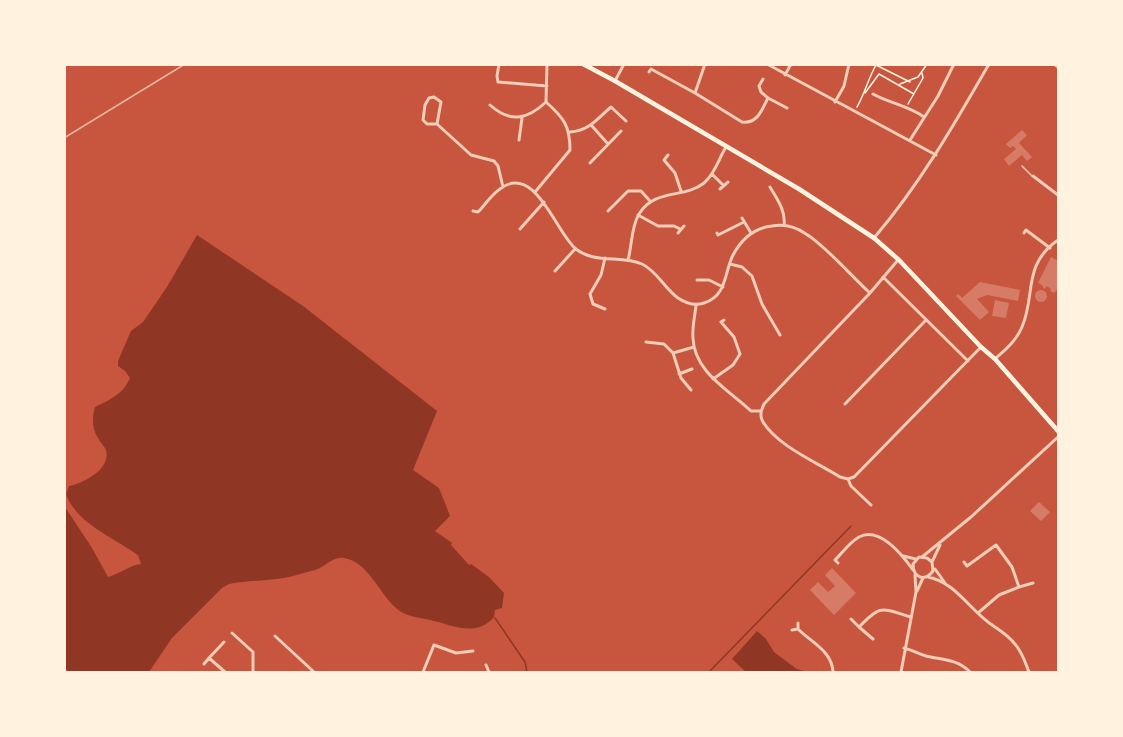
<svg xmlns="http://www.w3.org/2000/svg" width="1123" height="737" viewBox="0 0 1123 737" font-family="'IBM Plex Sans',sans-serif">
<rect width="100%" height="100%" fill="#c8553d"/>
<!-- water -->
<path fill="#8f3625" d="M 197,235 L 303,306 L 437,411 L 413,470 L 439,488 L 450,516 L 435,531 L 452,543 L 451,545 L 469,565 L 471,564 L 489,577 L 504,593 L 502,608 L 495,610 L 494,617 C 476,638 453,625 430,620 C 418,617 406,617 396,608 C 380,594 367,561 344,558 C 333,556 325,567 315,570 C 307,572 300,574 293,576 C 273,581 249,580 229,584 L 222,588 L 172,638 L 149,672 L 69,672 L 65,668 L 65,507 L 92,548 L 108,577 C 120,574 130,565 141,564 L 138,555 C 114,538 76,523 66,494 L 69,486 C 83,483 111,470 106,450 C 105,447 100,442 98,438 C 92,429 92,418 95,407 C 110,400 124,393 130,378 L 125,371 L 118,366 L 118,361 L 131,331 L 143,322 L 167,287 Z
M 757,631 L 766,639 L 774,652 L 798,670 L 797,672 L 746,672 L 732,659 Z"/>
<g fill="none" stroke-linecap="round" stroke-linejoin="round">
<!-- stream -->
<path stroke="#8f3625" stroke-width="1.5" d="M 495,618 L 525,662 L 527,672
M 797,670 L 805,672
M 709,672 L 851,526"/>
</g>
<!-- building -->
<path fill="#d67c66" d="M 1022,130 L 1027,135 L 1019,143 L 1032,157 L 1027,161 L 1022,155 L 1009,166 L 1004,159 L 1016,149 L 1013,146 L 1010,148 L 1006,144 Z
M 1051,257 L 1058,261 L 1058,289 L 1054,293 L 1050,291 L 1051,289 L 1047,286 L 1044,289 L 1042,285 L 1038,283 Z
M 980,282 L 1020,290 L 1018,301 L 987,295 L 979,298 L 977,299 L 989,312 L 980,320 L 956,296 L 958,294 L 962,298 Z
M1035 296a6 6 0 1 1 12 0a6 6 0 1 1-12 0Z
M 995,300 L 1009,303 L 1006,318 L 992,316 Z
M 1039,502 L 1050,512 L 1041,521 L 1030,511 Z
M 832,568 L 856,593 L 834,615 L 810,590 L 818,582 L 828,592 L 835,586 L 825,575 Z"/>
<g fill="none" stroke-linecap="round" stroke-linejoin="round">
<!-- path -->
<path stroke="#fff3e0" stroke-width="1.5" d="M 876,65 L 910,82
M 900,84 L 918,77 L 927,64
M 865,93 L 879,74 L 914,94
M 908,104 L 923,78 L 922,73
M 857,107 C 865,93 868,79 876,65"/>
<!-- service -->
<path stroke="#f1ccb7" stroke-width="1.5" d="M 1022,166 L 1032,176"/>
<!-- minor -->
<path stroke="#f1ccb7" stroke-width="3" d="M 499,64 L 497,76 L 498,82 L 547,86
M 767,64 L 936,155
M 1054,64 L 1058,67
M 649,72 L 651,69 L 695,93 L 742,122 C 758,124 762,109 768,98 L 761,92 L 759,86 L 763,79
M 785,75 L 791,64
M 615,81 L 624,64
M 695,93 L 705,64
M 873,94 C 889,103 909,106 924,117
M 768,98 L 787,108
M 835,102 L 844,86 L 849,64
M 490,105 C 510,123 527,120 546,102
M 437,124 L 441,102 L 434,97 L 429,98 L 425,105 L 423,120 L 427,124 L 437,124 L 471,155 L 494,161 L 498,166 L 503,187
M 592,126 L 608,144
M 570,132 C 589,131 597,119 611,107 L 626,121
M 519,140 L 522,118
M 910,140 L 938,96 L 954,64
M 668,155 L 664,160 L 675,173 L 681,191
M 590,163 L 621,131
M 712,174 L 723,185
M 1033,176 L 1058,195
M 770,187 C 777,199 786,211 784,225
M 720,189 L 728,182
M 535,192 L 570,150 C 570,126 564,118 546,102 L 547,64
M 473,211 L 478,212 C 485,205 491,195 500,189 C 535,162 556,233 576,249 C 594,264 622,255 642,264 C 657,271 665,289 678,298 C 687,304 695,306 704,303 C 727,296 724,273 733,255 C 741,240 754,228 772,226 C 784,224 796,227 806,234 C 826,246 852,277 870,293
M 608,211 L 628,191 L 641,191 L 650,201
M 638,215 L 658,226 L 674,226 L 680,229
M 742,218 L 751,233
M 520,229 L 544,202
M 678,233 L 684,226
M 717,233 L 718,235 L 744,222
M 1024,233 L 1026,230 L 1050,248
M 874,238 C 920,184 954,125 989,64
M 605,258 L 601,275 L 590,294 L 593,304 L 605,309
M 628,260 C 632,246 631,227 639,214 C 655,188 684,199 704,183 C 715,174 719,158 726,147
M 898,260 L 870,293 L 764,404 C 761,410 759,416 763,422 C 778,446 816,462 840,477 L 848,479 L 854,477 L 981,347
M 730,264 L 742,267 L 752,276 L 762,304 L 780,335
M 555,271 L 575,249
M 883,277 L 968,361
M 697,280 L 709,280 L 723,287
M 696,305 C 695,316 692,327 693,338 C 694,372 729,390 751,411 L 761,411
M 646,342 L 664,344 L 673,353 L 694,347
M 673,353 L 681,378 L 691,390
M 995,359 C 1006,349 1016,341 1022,327 C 1036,295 1022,265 1058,240
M 679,374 L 692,369
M 713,379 L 733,365 L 740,354 L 734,337 L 721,322 L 724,320
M 845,404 L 926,320
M 848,479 L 851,486 L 871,505
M 903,556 L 916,559
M 922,557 L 971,517 L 1058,437
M 932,562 L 927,558 L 919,557 L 913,564 C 913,578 925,582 933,571 L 932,562 L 940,545
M 964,562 L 967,566 L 996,545 L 1012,567 L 1019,587 L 999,595 L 978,613
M 838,563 L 835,560 C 842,553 850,542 859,537 C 880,526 903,556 913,570
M 935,569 L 945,583
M 928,577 C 954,582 968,607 988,622 C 997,629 1007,634 1014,643 C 1022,651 1025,662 1029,672
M 1019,587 L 1033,583
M 917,591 L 923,578
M 851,619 L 859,627 C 881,604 881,608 911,617
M 798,623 L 798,629 C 812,643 832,651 833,672
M 859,627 L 873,639
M 792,630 L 798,629
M 232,633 L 253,652 L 253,672
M 275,636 L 314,672
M 224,642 L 209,658 L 225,672
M 904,648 C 912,650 919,654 926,656 C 943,660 957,659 970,672
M 204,664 L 209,658
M 486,665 L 489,672
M 423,672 L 434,645 L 456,653 L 473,651
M 901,672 L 916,592 L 915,575"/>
<!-- secondary -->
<path stroke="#fff3e0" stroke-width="4.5" d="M 583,64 L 615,81 L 799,189 L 874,238 L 899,260 L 981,347 L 995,359 L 1058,431"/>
<!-- rail -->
<path stroke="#e9b49f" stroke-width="1.5" d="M 64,138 L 185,64"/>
</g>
<!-- border -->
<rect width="1123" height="737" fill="none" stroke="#fff3e0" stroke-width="132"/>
</svg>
